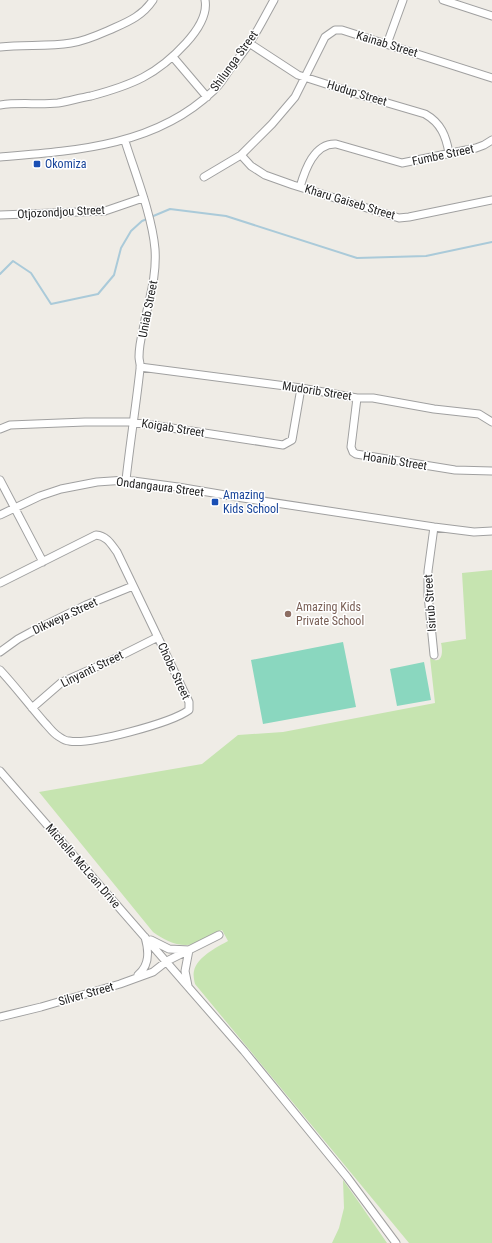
<svg xmlns="http://www.w3.org/2000/svg" width="492" height="1243" viewBox="0 0 492 1243" font-family="'Roboto Condensed',sans-serif">
<rect width="100%" height="100%" fill="#efece6"/>
<!-- grass -->
<path fill="#c6e4b0" d="M 492,570 L 492,1243 L 409,1243 L 195,984 C 194,980 193,974 194,971 C 197,957 217,947 228,941 L 222,930 C 212,934 203,941 194,944 C 179,948 164,940 153,932 L 39,792 L 202,764 L 238,735 L 283,732 L 435,703 L 430,658 C 443,666 443,651 441,643 L 466,639 L 462,573 Z
M 343,1180 L 358,1201 L 387,1243 L 332,1243 L 339,1228 L 344,1208 Z"/>
<!-- pitch -->
<path fill="#8ad7bf" d="M 343,642 L 356,707 L 263,724 L 251,660 Z
M 424,662 L 431,700 L 397,706 L 390,669 Z"/>
<g fill="none" stroke-linecap="round" stroke-linejoin="round">
<!-- stream -->
<path stroke="#aacad9" stroke-width="2" d="M 151,217 L 170,209 L 226,216 L 357,258 L 426,256 L 492,242
M 0,274 L 13,261 L 31,273 L 51,304 L 98,294 L 114,275 L 121,248 L 131,231 L 142,221 L 147,219"/>
<defs>
<path id="minor" d="M 443,0 L 492,16
M 249,43 L 298,75 L 357,94 L 425,114 C 441,123 446,136 449,153
M 387,44 L 403,0
M 0,47 C 23,44 47,47 71,43 C 86,41 100,34 114,28 C 130,21 143,15 153,0
M 173,57 L 207,97
M 0,105 C 19,102 39,105 58,103 C 69,101 80,98 91,96 C 132,85 157,75 186,43 C 196,32 208,16 205,0
M 125,141 C 135,173 152,215 155,249 C 157,279 148,301 143,330 C 141,338 139,348 139,357 C 139,361 141,365 140,369 C 136,406 130,443 126,480
M 241,155 L 251,166 L 265,175 L 293,185 L 399,218 L 409,217 L 492,200
M 0,157 C 75,151 156,146 213,91 C 220,85 225,76 230,69 C 237,60 244,52 250,42 C 259,29 266,14 274,0
M 204,177 L 241,155 L 272,124 L 295,97 L 325,37 L 335,30 L 342,30 L 492,78
M 300,187 C 305,170 314,143 336,144 L 402,163 L 476,148 L 484,145 L 492,140
M 0,215 L 105,211 L 143,198
M 140,367 L 301,388 L 357,398 L 373,398 L 434,409 L 479,414 L 492,422
M 357,398 L 351,447 L 353,452 L 356,454 L 455,470 L 492,471
M 0,429 L 10,425 L 85,422 L 132,422 L 283,445 L 292,440 L 301,388
M 0,480 L 43,562
M 0,515 L 40,496 L 61,489 L 97,482 L 126,480 L 178,487 L 243,498 L 434,527 L 474,532 L 492,531
M 434,527 L 428,571 L 428,595 L 434,655
M 0,583 L 96,535 C 107,536 111,544 117,552 L 189,702 L 189,710 C 171,723 90,745 69,741 C 65,741 61,738 58,736 C 53,733 49,727 45,723 C 30,706 16,687 0,670
M 0,652 L 18,639 L 31,632 L 86,605 L 133,586
M 32,708 L 62,682 L 114,659 L 158,637
M 0,771 L 244,1051 L 347,1177 L 396,1243
M 151,940 L 169,949 L 189,950 L 185,971 L 188,986
M 138,975 C 150,965 149,951 145,937
M 0,1017 L 41,1007 L 120,984 L 153,972 L 167,961 L 219,935"/>
</defs>
<!-- minor casing -->
<use href="#minor" stroke="#a0a0a0" stroke-width="9"/>
<!-- minor -->
<use href="#minor" stroke="#fff" stroke-width="7"/>
</g>
<!-- markers -->
<g fill="#1a4fb4" stroke="#fff" stroke-width="1.5">
<rect x="33" y="160" width="8" height="8" rx="2"/>
<rect x="211" y="498" width="8" height="8" rx="2"/>
</g>
<circle fill="#8d6e63" stroke="#fff" stroke-width="1.5" cx="288" cy="614" r="4"/>
<g text-anchor="middle" dominant-baseline="central" stroke-width="3" stroke-linejoin="round" paint-order="stroke">
<!-- street labels -->
<g font-size="12" fill="#1f1f1f" stroke="#fff">
<text transform="translate(387 44) rotate(17)">Kainab Street</text>
<text transform="translate(234 61) rotate(-54)">Shilunga Street</text>
<text transform="translate(357 93) rotate(17)">Hudup Street</text>
<text transform="translate(443 155) rotate(-12)">Fumbe Street</text>
<text transform="translate(350 202) rotate(17)">Kharu Gaiseb Street</text>
<text transform="translate(61 212) rotate(-3)">Otjozondjou Street</text>
<text transform="translate(148 309) rotate(-79)">Uniab Street</text>
<text transform="translate(317 391) rotate(9)">Mudorib Street</text>
<text transform="translate(173 428) rotate(9)">Koigab Street</text>
<text transform="translate(395 461) rotate(9)">Hoanib Street</text>
<text transform="translate(160 487) rotate(7)">Ondangaura Street</text>
<text transform="translate(430 603) rotate(-94)">Isirub Street</text>
<text transform="translate(65 616) rotate(-25)">Dikweya Street</text>
<text transform="translate(92 669) rotate(-26)">Linyanti Street</text>
<text transform="translate(174 671) rotate(65)">Chobe Street</text>
<text transform="translate(83 866) rotate(49)">Michelle McLean Drive</text>
<text transform="translate(86 994) rotate(-16)">Silver Street</text>
</g>
<!-- transit labels -->
<g font-size="12" fill="#164399" stroke="#fff" text-anchor="start">
<text x="45" y="164">Okomiza</text>
<text x="223" y="495">Amazing<tspan x="223" dy="14">Kids School</tspan></text>
</g>
<!-- education labels -->
<g font-size="12" fill="#785e54" stroke="#fff" text-anchor="start">
<text x="296" y="607">Amazing Kids<tspan x="296" dy="14">Private School</tspan></text>
</g>
</g>
</svg>
